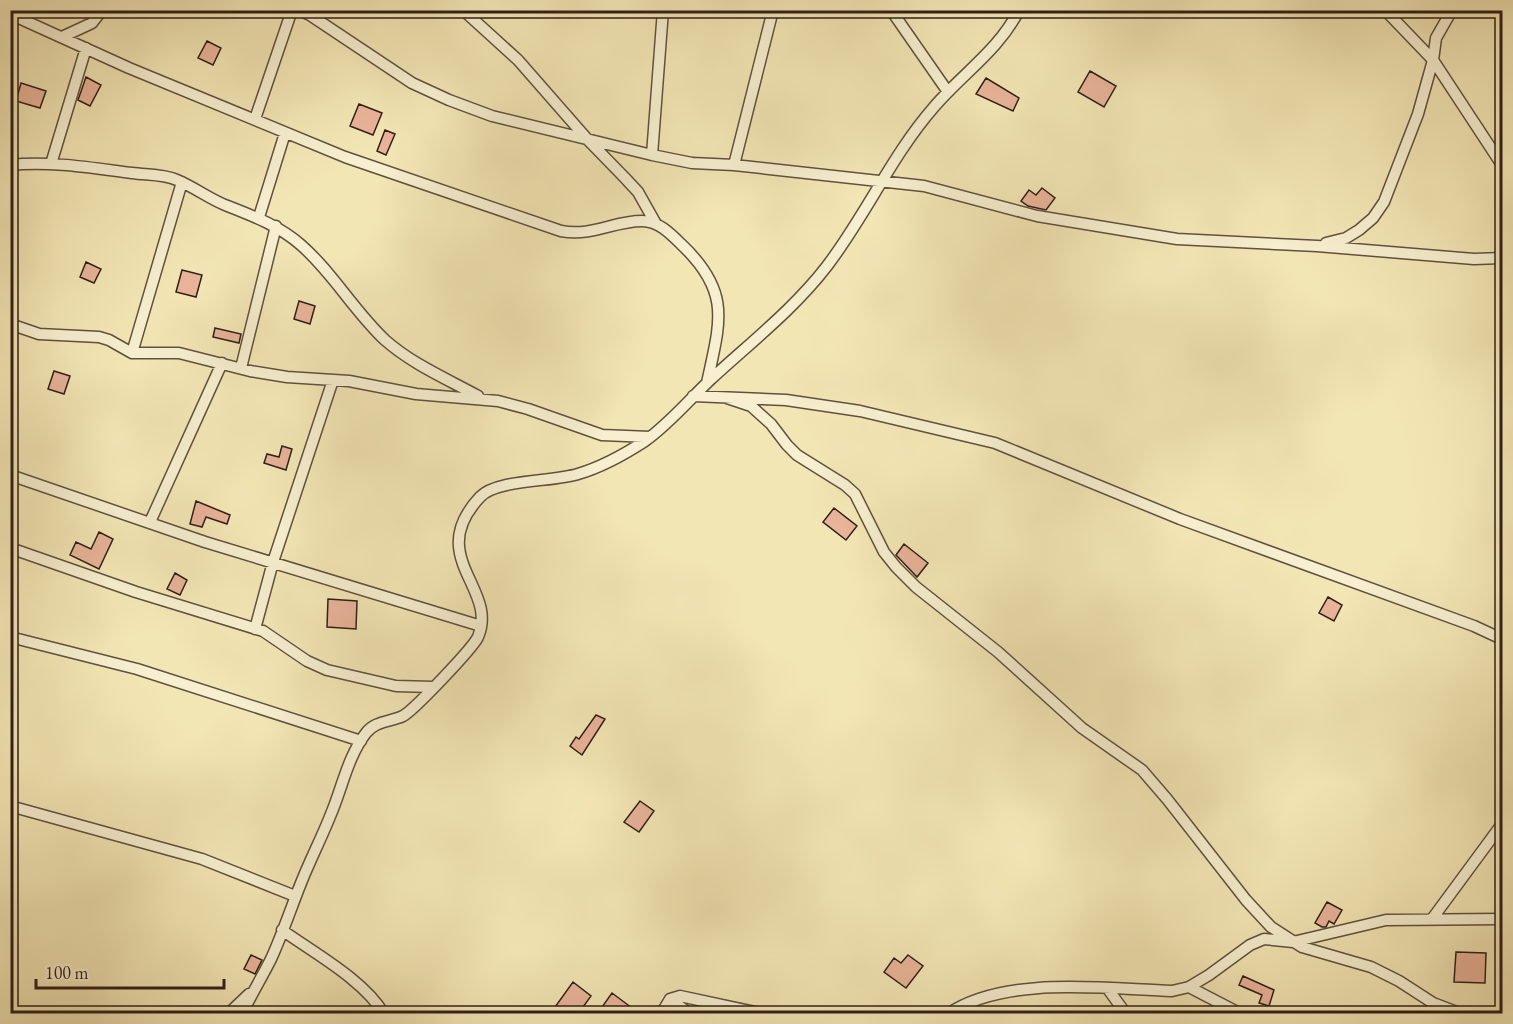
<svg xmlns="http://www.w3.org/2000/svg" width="1513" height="1024" viewBox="0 0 1513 1024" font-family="'EB Garamond',serif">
<rect width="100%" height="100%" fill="#f3e6b5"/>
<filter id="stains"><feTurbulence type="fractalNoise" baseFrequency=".00333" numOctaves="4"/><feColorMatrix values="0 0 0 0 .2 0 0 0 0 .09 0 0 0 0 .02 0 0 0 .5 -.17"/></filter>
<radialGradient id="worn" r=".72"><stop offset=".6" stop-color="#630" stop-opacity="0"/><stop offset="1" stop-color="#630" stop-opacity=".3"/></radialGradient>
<!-- building -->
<path fill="#e9b499" stroke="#2f1f18" stroke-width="1.5" d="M 207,41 L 221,48 L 213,65 L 198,58 Z
M 1090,71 L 1116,86 L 1104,107 L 1078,92 Z
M 86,77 L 101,85 L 90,106 L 78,100 Z
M 986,78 L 1019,98 L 1013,111 L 976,94 Z
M 21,83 L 46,91 L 40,108 L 16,101 Z
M 359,104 L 382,113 L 373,135 L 350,126 Z
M 385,130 L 395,134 L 386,155 L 377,151 Z
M 1042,188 L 1055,198 L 1046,210 L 1028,206 L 1021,201 L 1029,190 L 1036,195 Z
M 86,262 L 101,269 L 94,283 L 80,277 Z
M 182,270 L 202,275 L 196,297 L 176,292 Z
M 299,301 L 315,306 L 310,324 L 294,319 Z
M 215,328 L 241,334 L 239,343 L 213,337 Z
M 54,371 L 70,376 L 64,394 L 48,389 Z
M 282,446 L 292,449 L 286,470 L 264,463 L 267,454 L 279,457 Z
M 196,501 L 230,515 L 227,524 L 206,517 L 202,527 L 190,524 Z
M 834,508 L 857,526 L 846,540 L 823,522 Z
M 99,532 L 113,539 L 99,569 L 70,555 L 76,542 L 91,549 Z
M 904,544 L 928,563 L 917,577 L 896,555 Z
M 175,573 L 187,580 L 180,595 L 167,589 Z
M 1328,597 L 1342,605 L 1334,621 L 1319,613 Z
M 328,599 L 357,601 L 356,629 L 327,627 Z
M 596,715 L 605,719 L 582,755 L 570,746 L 576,737 L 579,739 Z
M 640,801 L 654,811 L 639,832 L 624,822 Z
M 1327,902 L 1342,910 L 1334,924 L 1329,921 L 1326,927 L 1322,927 L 1315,923 Z
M 1456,952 L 1486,953 L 1485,983 L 1454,982 Z
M 251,955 L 262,960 L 255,974 L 244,969 Z
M 908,955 L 923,966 L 906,988 L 884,972 L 894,958 L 901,963 Z
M 1243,976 L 1274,990 L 1269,1006 L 1259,1003 L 1262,995 L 1239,985 Z
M 573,982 L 591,996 L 578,1014 L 564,1014 L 555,1007 Z
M 612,993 L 640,1014 L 611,1014 L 602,1007 Z"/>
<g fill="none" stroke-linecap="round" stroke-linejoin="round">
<defs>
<path id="minor" d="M 299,10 L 310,15 L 412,83 L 449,100 L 492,116 L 652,155 L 692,163 L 734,165 L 924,186 L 1037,216 L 1177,239 L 1317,246 L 1474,259 L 1502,258
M 463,10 L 518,60 L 588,140 L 625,178 L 638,192 L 656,224
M 891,10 L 948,92
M 1385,10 L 1433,60 L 1502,165
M 10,14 L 129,68 L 345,157 L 561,231 C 592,237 613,221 642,221 C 658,221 670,233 681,244 C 732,292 720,322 707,383
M 62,37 L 92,23 L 102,10
M 255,119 L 292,10
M 652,155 L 663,10
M 51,164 L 86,48
M 10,165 C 52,161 92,168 132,173 C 147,175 164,174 177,180 C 194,187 208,198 225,205 C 253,216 278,225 301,245 C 333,273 354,311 385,340 C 412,364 447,379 478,396
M 734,165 L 773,10
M 259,217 L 285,133
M 1326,243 L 1346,238 L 1359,230 L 1373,218 L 1384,202 L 1418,114 L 1433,60 L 1436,38 L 1452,10
M 10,324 L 39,334 L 99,337 L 109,340 L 132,353 L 179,353 L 250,371 L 287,377 L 349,381 L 416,394 L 498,401 L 528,409 L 602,435 L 650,437
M 132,353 L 182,182
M 241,368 L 276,226
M 693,396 L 786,400 L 860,411 L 995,443 L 1180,519 L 1474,626 L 1502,639
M 727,398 L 751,406 L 771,424 L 787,445 L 797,455 L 845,485 L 855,494 L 884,552 L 896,567 L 916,587 L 998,652 L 1082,728 L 1142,770 L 1167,799 L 1246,900 L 1271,927 L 1302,947 L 1371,967 L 1399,981 L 1433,1003 L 1462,1014
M 10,475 L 205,542 L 481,626
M 150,522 L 222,363
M 10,548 L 136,592 L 263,631 L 307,661 L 327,670 L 396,686 L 433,687
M 255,629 L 273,562 L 333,380
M 10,637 L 137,669 L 361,741
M 10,806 L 202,859 L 295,896
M 1432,919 L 1502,824
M 282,930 C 314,953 364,980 384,1014
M 1189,987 L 1241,1014
M 1108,989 L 1126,1014
M 670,999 L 690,1014
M 228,1014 L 249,994
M 242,1014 C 251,995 262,977 271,959 C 282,935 291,908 301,883 C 310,860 322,837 331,814 C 342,788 348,756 366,733 C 375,721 390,722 403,716 C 414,710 472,649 478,637 C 499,588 424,557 480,497 C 497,479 553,482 578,474 C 602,467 625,454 645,441 C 669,424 689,400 710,380 C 750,343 794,309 827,266 C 866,215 892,155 934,107 C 962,74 999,50 1019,10
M 661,1014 L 670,999 L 680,996 L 764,1014
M 948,1014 C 1005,975 1106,989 1172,991 L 1189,987 L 1209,975 L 1250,945 L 1264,939 L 1293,942 L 1386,920 L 1502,919"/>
</defs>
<!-- minor casing -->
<use href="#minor" stroke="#60513f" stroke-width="13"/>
<!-- minor -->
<use href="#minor" stroke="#f7efcf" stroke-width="10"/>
</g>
<!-- margin -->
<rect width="1513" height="1024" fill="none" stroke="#f3e6b5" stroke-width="36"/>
<rect x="12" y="12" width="1489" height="1000" fill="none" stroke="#2f1f18" stroke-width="3"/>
<rect x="18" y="18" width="1477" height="988" fill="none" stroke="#2f1f18" stroke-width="1.5"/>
<!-- scale -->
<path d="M36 979v9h188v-9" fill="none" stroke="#2f1f18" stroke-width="3"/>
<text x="45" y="979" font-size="18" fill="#2f1f18" stroke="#f7efcf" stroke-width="4.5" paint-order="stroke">100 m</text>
<rect width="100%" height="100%" filter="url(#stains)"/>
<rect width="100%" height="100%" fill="url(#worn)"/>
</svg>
